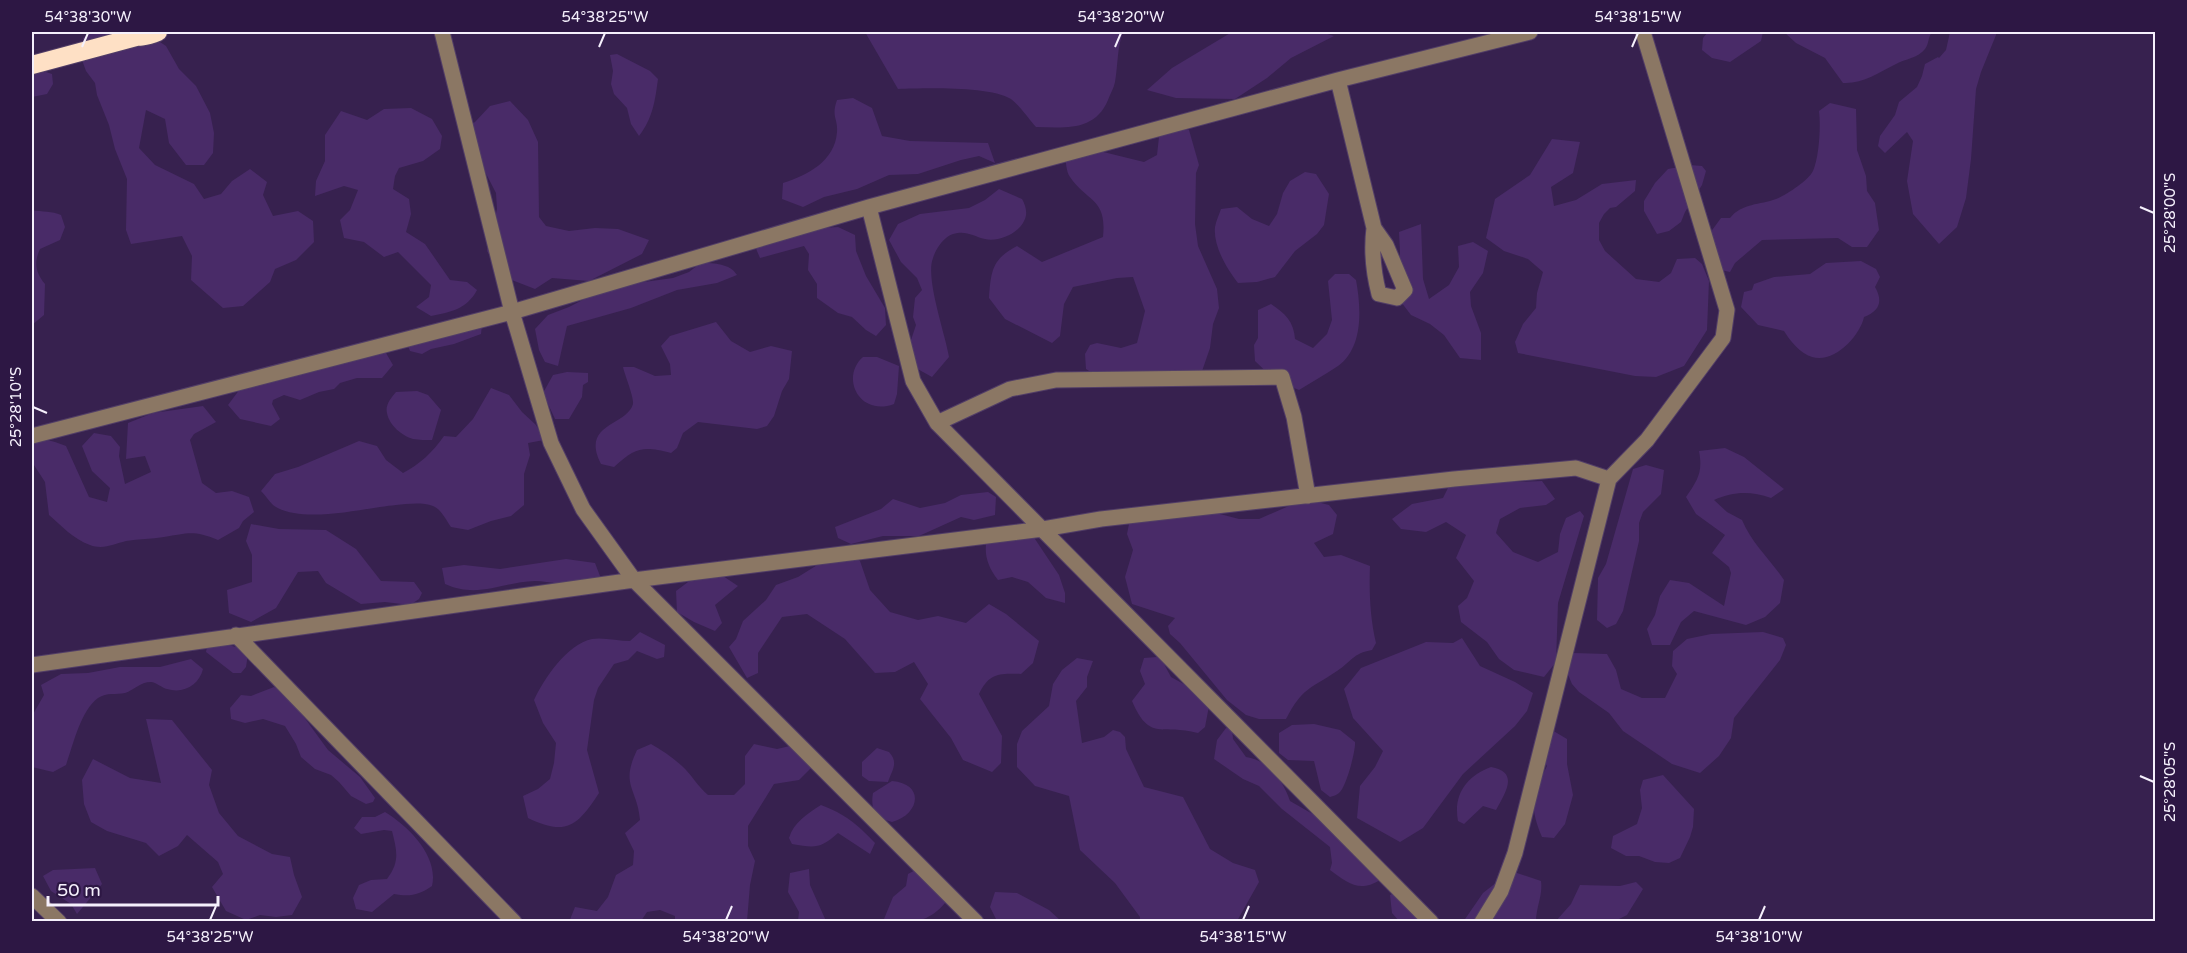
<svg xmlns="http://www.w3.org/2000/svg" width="2187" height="953" viewBox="0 0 2187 953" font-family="'Varela Round',sans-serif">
<rect width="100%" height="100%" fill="#37214f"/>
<!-- green -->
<path fill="#492b68" d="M 92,32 L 145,32 L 166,46 L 179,69 L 196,86 L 210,113 L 214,133 L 213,153 L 204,165 L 186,165 L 169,143 L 165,119 L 146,110 L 139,148 L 155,165 L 194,184 L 204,199 L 221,194 L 232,181 L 250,169 L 267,182 L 263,195 L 273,216 L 298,211 L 313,221 L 314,242 L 296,260 L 275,269 L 270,282 L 243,306 L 223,308 L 191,280 L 192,256 L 182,236 L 131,244 L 126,230 L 127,179 L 115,149 L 109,125 L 97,95 L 95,83 L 86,71 L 82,60 L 83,38 Z
M 865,32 L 1123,32 C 1117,48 1118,65 1115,82 C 1114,88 1110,94 1108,100 C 1095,131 1066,128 1036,127 C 1029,119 1020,106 1011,99 C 990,86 924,88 898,89 Z
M 1232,32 L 1321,32 L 1334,36 L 1291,58 L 1267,78 L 1235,99 L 1176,98 L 1147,90 L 1172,68 Z
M 1708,32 L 1763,32 L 1761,41 L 1730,62 L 1712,58 L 1702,50 L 1703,38 Z
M 1784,32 L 1932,32 C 1928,37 1929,44 1925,49 C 1918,58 1905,59 1896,64 C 1878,73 1863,84 1843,83 L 1825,58 L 1796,43 Z
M 1950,32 L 1996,32 L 1996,35 L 1981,72 L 1976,89 L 1971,159 L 1966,198 L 1957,227 L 1939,244 L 1913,214 L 1907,181 L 1913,141 L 1907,132 L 1885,153 L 1878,146 L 1880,136 L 1895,115 L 1899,102 L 1917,87 L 1922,76 L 1925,64 L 1938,57 L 1939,58 L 1946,50 Z
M 617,54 L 650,71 L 658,79 C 655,101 653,118 639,136 L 631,124 L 627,108 L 614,94 L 611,84 L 613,71 L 610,55 Z
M 40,70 L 52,74 L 53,84 L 47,94 L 32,97 L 32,72 Z
M 853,98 L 872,108 L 882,136 L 910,141 L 988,143 L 995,163 L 979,156 L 961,160 L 918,174 L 889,175 L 857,189 L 824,197 L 803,207 L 782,199 L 783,183 C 808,175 835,161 837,132 C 838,118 831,117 837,100 Z
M 510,101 L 528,120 L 538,142 L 539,217 L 546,226 L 569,231 L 595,228 L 618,229 L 649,240 L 642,254 L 589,281 L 552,278 L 535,289 L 504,277 L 487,251 L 497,209 L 496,193 L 478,158 L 459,132 L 475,122 L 490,106 Z
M 1830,103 L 1856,109 L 1857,150 L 1866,176 L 1867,191 L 1875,203 L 1879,230 L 1867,247 L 1852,247 L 1838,238 L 1762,240 L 1735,263 L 1730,272 L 1716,269 L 1707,237 L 1721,218 L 1730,218 C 1742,203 1760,205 1776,199 C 1786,195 1808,181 1813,171 C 1819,157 1821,127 1819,111 Z
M 411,108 L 432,119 L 442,136 L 440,149 L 423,161 L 399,168 L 395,176 L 393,189 L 409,199 L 411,214 L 406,232 L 425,244 L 450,280 L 467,282 L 477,290 C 467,309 451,312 431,316 L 416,307 L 429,297 L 431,285 L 398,252 L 384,257 L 364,242 L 344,238 L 340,220 L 350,210 L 358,190 L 344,186 L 315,196 L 316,181 L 325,161 L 325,135 L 341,111 L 367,120 L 384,109 Z
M 1174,127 L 1189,130 L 1199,165 L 1196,173 L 1195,224 L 1198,246 L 1217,289 L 1219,308 L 1213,324 L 1210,348 L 1201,374 L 1094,374 L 1086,369 L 1085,354 L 1090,345 L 1097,343 L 1121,348 L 1137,343 L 1145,311 L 1133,277 L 1117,278 L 1073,287 L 1064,304 L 1060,336 L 1052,343 L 1005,319 L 989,298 C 991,271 992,259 1017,246 L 1042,262 L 1103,237 C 1107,198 1088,203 1070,177 C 1066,172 1066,161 1065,154 L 1079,146 L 1144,162 L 1157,155 L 1159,137 Z
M 1552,139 L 1580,142 L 1573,173 L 1551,187 L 1554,206 L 1576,200 L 1602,184 L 1636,180 L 1635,191 L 1616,207 L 1610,208 L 1604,214 L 1599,223 L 1599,240 L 1605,251 L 1636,279 L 1659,282 L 1671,273 L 1677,259 L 1695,258 L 1702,264 L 1709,281 L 1707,330 L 1684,366 L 1656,377 L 1635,376 L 1518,353 L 1515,342 L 1523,324 L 1536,308 L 1537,293 L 1543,272 L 1528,259 L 1504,251 L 1486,238 L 1495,199 L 1530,175 Z
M 1690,165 L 1702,166 L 1706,171 L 1702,185 L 1685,212 L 1681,222 L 1669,231 L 1657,234 L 1644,211 L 1644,201 L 1655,183 L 1668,169 Z
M 1305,172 L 1316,174 L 1329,194 L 1324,225 L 1317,234 L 1295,251 L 1275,277 L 1257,282 L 1238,283 C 1227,269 1213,246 1215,227 C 1216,221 1219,215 1221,209 L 1237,207 L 1252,219 L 1269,226 L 1277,214 L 1283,193 L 1290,181 Z
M 999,189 L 1022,199 C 1026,206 1028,214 1024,221 C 1018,234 998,242 985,239 C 973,236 966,230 953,234 C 944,237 936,248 933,258 C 925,278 945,333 949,357 L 932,377 L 914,367 L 910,343 L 916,325 L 913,317 L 915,298 L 922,290 L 917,278 L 901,262 L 889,240 L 898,224 L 920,214 L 969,208 L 985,200 Z
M 32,210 C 42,212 52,211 61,215 L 65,227 L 60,240 L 40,249 C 34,262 35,272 45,284 L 44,315 L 32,325 Z
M 1421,224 L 1423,279 L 1429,299 L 1449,285 L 1459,267 L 1458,246 L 1473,242 L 1488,251 L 1483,273 L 1470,292 L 1471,306 L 1481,333 L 1481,360 L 1460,358 L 1444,335 L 1430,324 L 1411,315 L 1398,298 L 1400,252 L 1399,232 Z
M 838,227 L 855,235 L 856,251 L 866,276 L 885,308 L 886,325 L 876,336 L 866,330 L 852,317 L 838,313 L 817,298 L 817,284 L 808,270 L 809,254 L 804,246 L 760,258 L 754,244 L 793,230 Z
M 1861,261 L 1876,269 L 1880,277 L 1875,287 C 1883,301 1880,311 1864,317 C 1860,336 1834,364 1812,357 C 1800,353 1790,341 1784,331 L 1758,325 L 1741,307 L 1744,292 L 1752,290 L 1754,284 L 1774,277 L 1810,274 L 1826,263 Z
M 702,262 C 714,264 730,263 737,275 L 717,283 L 677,290 L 631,308 L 567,326 L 558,366 L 545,362 L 539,350 L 535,329 L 548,315 L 569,307 L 608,287 L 673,278 L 689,272 Z
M 1335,274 L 1349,274 L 1356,280 C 1361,307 1364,347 1338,366 C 1326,374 1312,382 1299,390 L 1275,380 L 1255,361 L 1254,345 L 1258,338 L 1258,310 L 1271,304 C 1285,313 1294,322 1295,339 L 1313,348 L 1327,334 L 1332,320 L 1328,281 Z
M 716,322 L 731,341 L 750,352 L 771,346 L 792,351 L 789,379 L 782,391 L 774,416 L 767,426 L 757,429 L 698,422 L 683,433 L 677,448 L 671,453 C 643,446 636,447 614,467 L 601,464 C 580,423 627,426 633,404 C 634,397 625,376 623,367 L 634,367 L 655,376 L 671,375 L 670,364 L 661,346 L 670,336 Z
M 482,325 L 481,334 L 454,344 L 431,349 L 422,354 L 410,351 L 408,346 Z
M 380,352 L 386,353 L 393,365 L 382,378 L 357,378 L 340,383 L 334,389 L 319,392 L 300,400 L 284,395 L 273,400 L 272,404 L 280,419 L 271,426 L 240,419 L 228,405 L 240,389 Z
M 863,357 L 877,357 L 899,366 L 897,394 L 894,404 C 859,417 840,377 863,357 Z
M 567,372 L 588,373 L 588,382 L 583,385 L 582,397 L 569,419 L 555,419 L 543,393 L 553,375 Z
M 491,388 L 509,395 L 522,412 L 536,425 L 544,440 L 528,443 L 530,455 L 524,474 L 524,505 L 511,516 L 491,521 L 468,530 L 451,527 C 446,520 441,509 433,506 C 422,502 407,504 396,505 C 364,508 300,525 273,505 C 269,501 265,495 261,491 L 275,474 L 298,467 L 359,441 L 377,446 L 386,460 L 403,473 C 420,464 433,452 444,436 L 456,437 L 473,419 Z
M 417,391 L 428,395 L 441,410 L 432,440 C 426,440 419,440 413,439 C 402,436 389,425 387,413 C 385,405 391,398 396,392 Z
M 203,406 L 216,422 L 194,434 L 190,440 L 202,483 L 216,493 L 232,491 L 249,497 L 254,512 L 243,521 L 239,528 L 218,540 C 194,530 188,533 164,537 C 151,539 139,539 126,541 C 114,544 103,550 90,545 C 73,539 62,526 49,515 L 45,482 L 32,462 L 32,444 C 42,436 55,442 66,446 L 89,497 L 107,502 L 110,488 L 92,471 L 82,446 L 94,433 L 111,436 L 120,447 L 119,456 L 125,484 L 151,472 L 145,456 L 126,459 L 128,423 L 153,413 Z
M 1725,448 L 1744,457 L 1784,489 L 1771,498 C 1751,491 1734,491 1714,500 L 1727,512 L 1742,520 C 1752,544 1770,559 1784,580 L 1780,603 L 1765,617 L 1746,625 L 1694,611 L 1681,622 L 1670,645 L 1652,645 L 1647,629 L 1655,615 L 1660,596 L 1670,580 L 1689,583 L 1724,606 L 1731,573 L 1729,567 L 1712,553 L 1725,535 L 1696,514 L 1686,497 C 1698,480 1703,472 1699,451 Z
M 1646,465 L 1664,470 L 1661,494 L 1643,512 L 1639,523 L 1639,541 L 1623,611 L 1616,624 L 1607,628 L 1597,620 L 1598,578 L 1606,564 L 1633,469 Z
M 1457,470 L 1516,482 L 1542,481 L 1555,499 L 1546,505 L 1520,508 L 1500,519 L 1496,533 L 1513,552 L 1538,562 L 1558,552 L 1560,534 L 1566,518 L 1580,511 L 1584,516 L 1558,603 L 1556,662 L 1544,677 L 1514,670 L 1499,659 L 1487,642 L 1461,622 L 1458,606 L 1467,598 L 1474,581 L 1456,558 L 1466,535 L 1446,522 L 1426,532 L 1401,529 L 1392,519 L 1412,504 L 1443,498 Z
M 988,492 L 996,497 L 995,515 L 974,520 L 961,517 L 919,536 L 883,536 L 851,544 L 838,538 L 835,527 L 881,509 L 893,499 L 920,508 L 945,503 L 961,495 Z
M 1305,499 L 1329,505 L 1337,515 L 1333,534 L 1314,543 L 1324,557 L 1341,555 L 1370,566 C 1369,592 1370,617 1376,643 L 1372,650 C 1353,653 1351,662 1337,671 C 1309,690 1303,687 1286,719 L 1259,719 L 1246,715 L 1227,700 L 1180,643 L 1170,634 L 1168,626 L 1175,618 L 1132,604 L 1125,577 L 1133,550 L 1127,534 L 1131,514 L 1201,509 L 1239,519 L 1259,519 Z
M 251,524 L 279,529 L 326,530 L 356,549 L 381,581 L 414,582 L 422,593 L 419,599 L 410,605 L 385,602 L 361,604 L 326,583 L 318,571 L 298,572 L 276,608 L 251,622 L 229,613 L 227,590 L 252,582 L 252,555 L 246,541 Z
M 1005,525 L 1033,536 L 1059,575 L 1065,593 L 1065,603 L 1046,598 L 1028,582 L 1012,577 L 998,580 C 985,563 983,550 989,530 Z
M 843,552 L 860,561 L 870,590 L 890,612 L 918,620 L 938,616 L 966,623 L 989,604 L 1006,614 L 1039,641 L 1033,663 L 1021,674 C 999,673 989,673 979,694 L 1002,736 L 1001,763 L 992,772 L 963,760 L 951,738 L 920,699 L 928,684 L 914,662 L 895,672 L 875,673 L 845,639 L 807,614 L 782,617 L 758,653 L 758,673 L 747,678 L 729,647 L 736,639 L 743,621 L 766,600 L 776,585 L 798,577 L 822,562 Z
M 566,559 L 595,563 L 600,576 L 599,584 C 579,592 556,581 535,581 C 501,582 479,599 445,584 L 442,568 L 464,565 L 500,569 Z
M 717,572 L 738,586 L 715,605 L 722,623 L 715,631 L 694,622 L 677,612 L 676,591 L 688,582 Z
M 640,632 L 665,645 L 664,657 L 657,659 L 637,651 L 628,660 L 614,664 L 598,688 L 594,700 L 587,750 L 599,793 C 578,825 567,837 528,818 L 523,796 L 538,789 L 550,779 L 554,763 L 556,743 L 543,723 L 534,700 C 544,679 567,644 592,639 C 603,637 618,641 630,641 Z
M 1763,632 L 1783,638 L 1786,645 L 1780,660 L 1734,718 L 1731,738 L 1719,756 L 1700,773 L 1672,764 L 1623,731 L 1609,713 L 1579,692 L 1572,684 L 1564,665 L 1573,653 L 1607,654 L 1616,670 L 1621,689 L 1642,698 L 1665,698 L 1677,674 L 1672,666 L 1673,651 L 1687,639 L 1711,634 Z
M 1462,638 L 1480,666 L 1515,682 L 1533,693 L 1527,711 L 1515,726 L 1463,774 L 1423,828 L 1400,842 L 1357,818 L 1360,786 L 1375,767 L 1383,751 L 1353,718 L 1344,689 L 1361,668 L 1426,642 L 1453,643 Z
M 208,640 L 236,647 L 248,654 L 246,667 L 241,673 L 233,673 L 206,652 Z
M 1157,657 L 1164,664 L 1171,677 L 1189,687 L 1209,706 L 1205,727 L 1198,733 C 1162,723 1150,743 1132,701 L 1145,684 L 1140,671 L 1144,658 Z
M 1077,658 L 1093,661 L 1087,677 L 1087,687 L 1076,701 L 1082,743 L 1104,737 L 1113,730 L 1120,732 L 1125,737 L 1126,749 L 1144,787 L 1183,797 L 1210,849 L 1233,863 L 1255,870 L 1259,882 L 1237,921 L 1140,921 L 1140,917 L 1115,883 L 1080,850 L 1069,796 L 1035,786 L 1017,767 L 1017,744 L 1022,731 L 1049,706 L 1053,684 L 1062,670 Z
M 191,659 L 203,669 C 199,685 184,694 167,689 C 162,688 156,682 151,682 C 140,682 134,690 125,693 C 116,695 107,692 98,698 C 81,710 73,745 66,765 L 53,772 L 32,767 L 32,716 L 44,695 L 41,685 L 61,674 L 88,673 L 120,667 L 160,667 Z
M 274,687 L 291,695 L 301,713 L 328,750 L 360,777 L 375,798 L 373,802 L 366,804 L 351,796 L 339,782 L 331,775 L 315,769 L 301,757 L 296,744 L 285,726 L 263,719 L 245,723 L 231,719 L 230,708 L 241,695 L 251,696 Z
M 146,719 L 172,720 L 212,770 L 209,785 L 219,813 L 238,836 L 272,854 L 290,857 L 294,875 L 302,897 L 292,915 L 276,917 L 260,915 L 246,920 L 226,911 L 212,887 L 223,874 L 218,862 L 187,835 L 178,846 L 159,856 L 146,843 L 107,831 L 91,822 L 84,804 L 82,780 L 93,759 L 130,778 L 161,783 Z
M 1314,724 L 1340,730 L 1355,742 C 1356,750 1346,788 1339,793 C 1337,795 1333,796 1330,797 L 1321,790 L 1314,761 L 1288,760 L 1279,753 L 1279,733 L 1292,725 Z
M 1545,726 L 1567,739 L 1567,764 L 1573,795 L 1565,824 L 1554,838 L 1542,837 C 1529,806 1532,796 1547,766 L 1534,747 L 1535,739 Z
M 1226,728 L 1232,729 L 1233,739 L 1246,757 C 1268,760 1283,780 1290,801 L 1323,820 L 1380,880 C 1359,893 1348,883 1330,870 L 1332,863 L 1330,847 L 1282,809 L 1259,786 L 1243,779 L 1214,759 L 1217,740 Z
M 651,744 C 662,750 673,758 682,766 C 692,775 698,787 708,795 L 734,795 L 745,784 L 745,756 L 754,744 L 777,749 L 794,745 L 812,767 L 799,780 L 774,784 L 748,826 L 748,846 L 755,861 L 750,885 L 747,921 L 675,921 L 675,916 L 660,910 L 647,912 L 641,921 L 569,922 L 575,907 L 597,911 L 608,897 L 616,875 L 633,865 L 634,851 L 625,833 L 640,820 C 637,787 620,786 637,750 Z
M 877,748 L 889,752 C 899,763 892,770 888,782 L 869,781 L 862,776 L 862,762 Z
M 1491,767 C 1520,772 1505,793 1496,810 L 1483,806 L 1464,824 L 1458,821 C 1453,794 1467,776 1491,767 Z
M 1663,775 L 1694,809 L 1693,827 L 1690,837 L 1680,858 L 1669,863 L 1655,862 L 1639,856 L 1626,856 L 1611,848 L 1613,836 L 1637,824 L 1642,808 L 1640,790 L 1643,780 Z
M 892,781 C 926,784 919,815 892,822 C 876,817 870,810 873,793 Z
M 821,805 C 845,814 857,824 875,843 L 870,854 L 838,833 C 820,849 815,848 792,844 L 789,838 C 794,822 807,814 821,805 Z
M 385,812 C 408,826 439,856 432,886 C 419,895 410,897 394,894 L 372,912 L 356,909 L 353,898 L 359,885 L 371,880 L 387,879 C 400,862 397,851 392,831 L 384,830 L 361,834 L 354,828 L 362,817 L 375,817 Z
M 923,866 L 945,889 L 945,903 C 923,929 901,921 870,922 L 884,919 L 893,897 L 906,886 L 908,874 Z
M 95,868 L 102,884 L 77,914 L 71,904 L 51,891 L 43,876 L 53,870 Z
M 809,869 L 810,885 L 826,921 L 798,921 L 799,912 L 788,892 L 790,873 Z
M 1511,871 L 1541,881 C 1543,895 1536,907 1536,921 L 1463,922 L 1483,893 Z
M 1636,882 L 1643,889 L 1627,915 L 1619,919 L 1556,921 L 1571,904 L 1580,885 L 1620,886 Z
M 1402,889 L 1436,921 L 1399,921 L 1392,913 L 1390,895 Z
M 995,892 L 1017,893 L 1049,910 L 1061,921 L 997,921 L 990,907 Z"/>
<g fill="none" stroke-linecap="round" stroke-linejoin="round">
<defs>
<path id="minor" d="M 442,32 L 512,312 L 551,443 L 583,509 L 634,580 L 976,922
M 1338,80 L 1374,228 C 1371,252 1373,271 1379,294 L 1397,298 L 1405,290 L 1386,245 L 1374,228
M 869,207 L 913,381 L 937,423 L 1431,922
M 937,423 L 1010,389 L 1056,380 L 1282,377 L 1294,417 L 1308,496
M 32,436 L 512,312 L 869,207 L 1338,80 L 1530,32
M 236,635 L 514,922
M 32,665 L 634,580 L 1043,529 L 1101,519 L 1454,479 L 1576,468 L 1609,479
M 32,896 L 59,922
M 1482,922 L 1501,891 L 1515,853 L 1609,479 L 1647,440 L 1723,338 L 1727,310 L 1643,32"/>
<path id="highway" d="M 125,35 C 138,38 146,37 158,32
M 32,65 L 136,37"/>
</defs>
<!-- minor casing -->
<use href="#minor" stroke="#523e67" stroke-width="17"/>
<!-- highway casing -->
<use href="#highway" stroke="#523e67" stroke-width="20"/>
<!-- minor -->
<use href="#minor" stroke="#8b7764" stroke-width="15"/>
<!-- highway -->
<use href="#highway" stroke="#fee0c5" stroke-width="18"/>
</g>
<!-- ticks -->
<path fill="none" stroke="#f5f0fc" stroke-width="2" d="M 82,47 L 88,33M 599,47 L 605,33M 1115,47 L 1121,33M 1632,47 L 1638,33M 2140,207 L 2154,213M 33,407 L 47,413M 2140,776 L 2154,782M 210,920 L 216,906M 726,920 L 732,906M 1243,920 L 1249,906M 1759,920 L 1765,906"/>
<!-- border -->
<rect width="2187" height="953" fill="none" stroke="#2d1744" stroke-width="66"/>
<!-- scale -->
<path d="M48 896v9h170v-9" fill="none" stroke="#f5f0fc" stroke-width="3"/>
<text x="57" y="896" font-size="18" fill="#f5f0fc" stroke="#2d1744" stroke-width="4.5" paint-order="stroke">50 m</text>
<rect x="33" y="33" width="2121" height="887" fill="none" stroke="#f5f0fc" stroke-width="2"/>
<g font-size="15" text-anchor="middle" fill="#f5f0fc">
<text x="88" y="22">54°38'30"W</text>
<text x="605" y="22">54°38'25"W</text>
<text x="1121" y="22">54°38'20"W</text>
<text x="1638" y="22">54°38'15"W</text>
<text transform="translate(2170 213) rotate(-90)" y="5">25°28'00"S</text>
<text transform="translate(16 407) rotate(-90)" y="5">25°28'10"S</text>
<text transform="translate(2170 782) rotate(-90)" y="5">25°28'05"S</text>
<text x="210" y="942">54°38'25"W</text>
<text x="726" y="942">54°38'20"W</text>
<text x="1243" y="942">54°38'15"W</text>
<text x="1759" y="942">54°38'10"W</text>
</g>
</svg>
